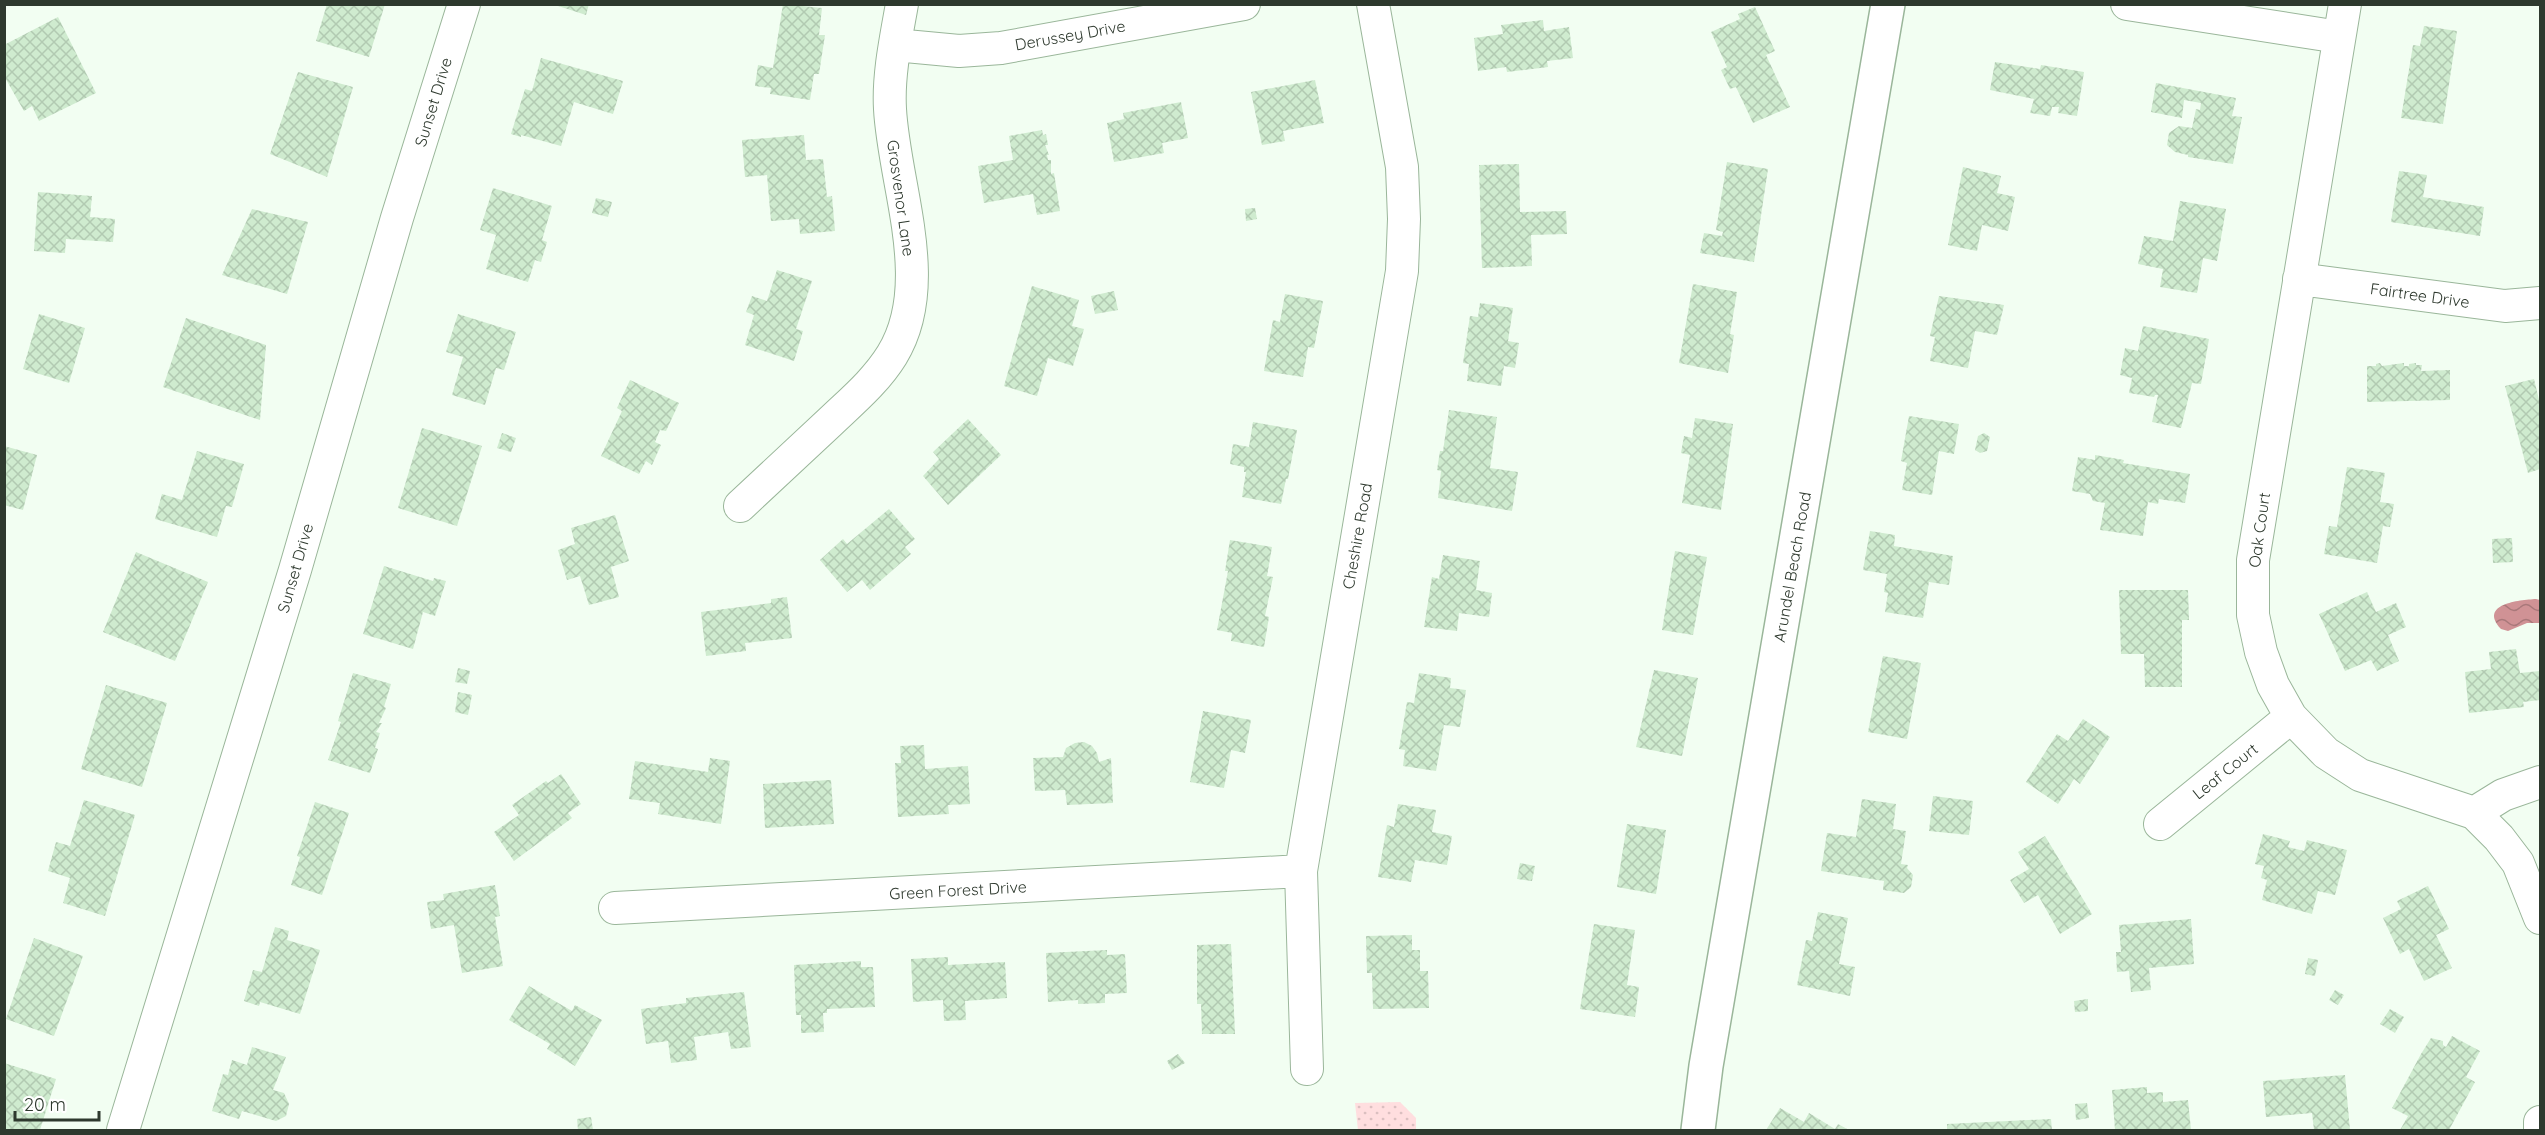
<svg xmlns="http://www.w3.org/2000/svg" width="2545" height="1135" viewBox="0 0 2545 1135" font-family="Quicksand,sans-serif">
<defs>
<pattern id="park-dots" width="8" height="8" patternUnits="userSpaceOnUse" patternTransform="scale(1.5)"><rect width="8" height="8" fill="#ffdedf"/><path d="M2 2h.1M6 6h.1" fill="none" stroke="#dbbfc0" stroke-width="1.8" stroke-linecap="round"/></pattern>
<pattern id="water-waves" width="16" height="10" patternUnits="userSpaceOnUse" patternTransform="scale(1.5)"><rect width="16" height="10" fill="#d09295"/><path d="M0 5q4-4 8 0t8 0" fill="none" stroke="#a9787a"/></pattern>
<pattern id="building-cross-hatch" width="8" height="8" patternUnits="userSpaceOnUse" patternTransform="scale(1.5)"><rect width="8" height="8" fill="#cfebcf"/><path d="M0 0l8 8M0 8l8-8" fill="none" stroke="#b2cab2"/></pattern>
</defs>
<rect width="100%" height="100%" fill="#f2fef2"/>
<!-- park -->
<path fill="url(#park-dots)" d="M 1400,1102 L 1416,1118 L 1416,1130 L 1358,1130 L 1355,1103 Z"/>
<!-- water -->
<path fill="url(#water-waves)" d="M 2536,599 L 2540,600 L 2540,623 L 2527,623 L 2508,631 L 2501,629 C 2478,604 2519,600 2536,599 Z"/>
<!-- building -->
<path fill="url(#building-cross-hatch)" d="M 327,4 L 385,4 L 369,57 L 316,41 Z
M 552,4 L 589,4 L 586,15 Z
M 783,4 L 822,8 L 819,35 L 825,35 L 819,74 L 814,74 L 810,100 L 770,94 L 771,88 L 755,86 L 758,65 L 773,68 Z
M 1755,7 L 1775,51 L 1766,55 L 1790,107 L 1753,123 L 1736,87 L 1730,89 L 1721,70 L 1727,67 L 1711,32 L 1740,19 L 1738,14 Z
M 58,17 L 96,93 L 39,121 L 32,106 L 24,111 L 4,76 L 4,45 Z
M 1543,20 L 1544,31 L 1569,27 L 1573,58 L 1547,61 L 1548,67 L 1507,72 L 1506,67 L 1478,71 L 1474,38 L 1503,34 L 1501,25 Z
M 2424,26 L 2457,31 L 2443,124 L 2401,118 L 2413,45 L 2420,46 Z
M 541,58 L 623,81 L 613,114 L 574,102 L 561,146 L 521,135 L 521,137 L 511,134 L 525,89 L 532,91 Z
M 1995,62 L 2040,69 L 2041,65 L 2084,72 L 2077,116 L 2058,113 L 2059,107 L 2052,107 L 2050,116 L 2030,113 L 2034,99 L 1990,90 Z
M 298,72 L 353,87 L 327,177 L 270,154 Z
M 1315,80 L 1324,123 L 1283,131 L 1285,141 L 1262,145 L 1251,92 Z
M 2156,83 L 2236,98 L 2232,116 L 2242,117 L 2233,164 L 2188,157 L 2188,155 L 2175,152 L 2167,145 L 2169,133 L 2179,126 L 2192,128 L 2196,109 L 2200,110 L 2201,103 L 2184,100 L 2182,118 L 2151,112 Z
M 1181,102 L 1188,138 L 1162,143 L 1164,153 L 1114,162 L 1107,123 L 1124,119 L 1123,113 Z
M 1042,130 L 1043,135 L 1046,134 L 1048,145 L 1045,145 L 1049,155 L 1047,155 L 1048,160 L 1051,160 L 1051,174 L 1054,173 L 1060,211 L 1037,215 L 1033,194 L 984,203 L 978,166 L 1013,160 L 1009,136 Z
M 804,135 L 806,160 L 823,159 L 827,197 L 832,196 L 835,231 L 800,234 L 799,219 L 771,221 L 767,175 L 745,177 L 742,140 Z
M 1727,162 L 1768,169 L 1754,262 L 1700,253 L 1704,233 L 1722,236 L 1723,232 L 1716,230 Z
M 1519,164 L 1520,212 L 1566,211 L 1567,234 L 1531,235 L 1532,266 L 1482,268 L 1479,165 Z
M 1963,167 L 2001,176 L 1997,193 L 2015,197 L 2008,231 L 1982,225 L 1977,251 L 1948,245 Z
M 2399,171 L 2427,175 L 2423,197 L 2484,207 L 2480,236 L 2391,222 Z
M 493,188 L 552,206 L 542,240 L 547,242 L 541,262 L 535,260 L 528,282 L 486,269 L 496,235 L 480,230 Z
M 38,192 L 92,196 L 90,217 L 115,219 L 113,242 L 66,239 L 65,253 L 34,251 Z
M 596,198 L 612,202 L 608,217 L 592,213 Z
M 2180,201 L 2226,209 L 2217,261 L 2203,258 L 2197,293 L 2160,287 L 2163,269 L 2138,264 L 2144,236 L 2173,241 Z
M 1255,208 L 1257,219 L 1246,221 L 1245,209 Z
M 252,209 L 308,222 L 287,294 L 222,275 Z
M 777,270 L 812,281 L 796,329 L 803,331 L 794,361 L 745,345 L 754,315 L 746,312 L 752,296 L 767,301 Z
M 1693,284 L 1737,292 L 1730,334 L 1734,335 L 1728,373 L 1679,363 Z
M 1032,286 L 1079,300 L 1072,326 L 1084,329 L 1073,366 L 1048,358 L 1037,396 L 1004,386 Z
M 1114,291 L 1118,310 L 1095,314 L 1091,296 Z
M 1285,294 L 1323,301 L 1314,348 L 1308,347 L 1303,377 L 1264,371 L 1273,320 L 1280,322 Z
M 1939,296 L 2004,305 L 1997,335 L 1975,331 L 1968,368 L 1930,361 L 1935,337 L 1930,336 Z
M 1480,303 L 1513,308 L 1508,341 L 1519,343 L 1515,368 L 1504,366 L 1501,386 L 1467,381 L 1469,364 L 1463,363 L 1470,316 L 1478,317 Z
M 39,314 L 85,328 L 69,383 L 23,369 Z
M 458,314 L 516,332 L 504,370 L 496,368 L 485,405 L 452,395 L 463,357 L 446,352 Z
M 186,318 L 266,345 L 260,420 L 163,387 Z
M 2143,326 L 2209,339 L 2201,384 L 2192,383 L 2181,428 L 2152,422 L 2158,395 L 2155,395 L 2154,397 L 2129,393 L 2132,378 L 2120,375 L 2125,348 L 2138,351 Z
M 2380,363 L 2382,366 L 2404,363 L 2404,366 L 2409,366 L 2409,364 L 2416,363 L 2416,365 L 2422,365 L 2421,371 L 2450,370 L 2450,400 L 2367,402 L 2367,366 L 2376,366 L 2376,364 Z
M 2534,379 L 2540,404 L 2540,469 L 2528,473 L 2505,386 Z
M 630,380 L 679,403 L 666,431 L 660,430 L 655,442 L 661,445 L 652,465 L 646,461 L 639,474 L 601,456 L 622,411 L 617,408 Z
M 1449,410 L 1497,417 L 1490,468 L 1518,472 L 1512,511 L 1438,498 L 1441,471 L 1437,470 L 1440,451 L 1443,451 Z
M 1909,416 L 1959,424 L 1954,454 L 1939,451 L 1932,495 L 1902,490 L 1907,463 L 1901,461 Z
M 1695,418 L 1733,424 L 1721,510 L 1682,503 L 1690,455 L 1681,453 L 1684,436 L 1692,438 Z
M 968,419 L 1001,455 L 948,505 L 923,476 L 939,459 L 933,452 Z
M 1253,422 L 1297,430 L 1288,479 L 1286,479 L 1281,504 L 1242,497 L 1246,472 L 1244,472 L 1244,467 L 1230,464 L 1233,444 L 1249,447 Z
M 422,428 L 482,446 L 457,526 L 398,508 Z
M 502,433 L 516,438 L 511,452 L 497,448 Z
M 1984,433 L 1990,437 L 1987,451 L 1980,453 L 1975,450 L 1978,436 Z
M 4,446 L 37,455 L 23,510 L 4,505 Z
M 197,451 L 244,464 L 232,507 L 226,506 L 217,537 L 155,519 L 162,494 L 182,500 Z
M 2095,455 L 2124,460 L 2123,463 L 2190,474 L 2185,503 L 2159,499 L 2158,504 L 2148,502 L 2143,536 L 2100,530 L 2105,503 L 2093,501 L 2090,494 L 2072,491 L 2078,457 L 2095,460 Z
M 2347,467 L 2385,473 L 2380,502 L 2394,504 L 2390,527 L 2383,526 L 2377,563 L 2324,554 L 2329,526 L 2337,527 Z
M 889,509 L 915,539 L 905,547 L 911,554 L 870,590 L 862,580 L 847,592 L 820,560 L 843,539 L 847,544 Z
M 615,515 L 629,561 L 611,567 L 619,597 L 589,605 L 580,576 L 567,580 L 558,550 L 575,544 L 571,528 Z
M 1870,531 L 1895,535 L 1894,546 L 1953,556 L 1949,585 L 1929,582 L 1923,618 L 1885,612 L 1888,593 L 1884,592 L 1887,574 L 1863,570 Z
M 2512,538 L 2513,562 L 2493,563 L 2492,539 Z
M 1230,540 L 1272,547 L 1267,576 L 1273,577 L 1265,616 L 1269,617 L 1264,647 L 1231,641 L 1232,633 L 1217,630 L 1228,571 L 1225,571 Z
M 1675,551 L 1707,557 L 1693,635 L 1662,630 Z
M 136,552 L 208,582 L 175,661 L 103,632 Z
M 1443,555 L 1480,561 L 1476,590 L 1492,593 L 1489,617 L 1459,613 L 1457,631 L 1424,627 L 1432,577 L 1439,579 Z
M 384,566 L 433,581 L 434,578 L 446,581 L 435,616 L 423,612 L 413,649 L 363,634 Z
M 2119,590 L 2188,590 L 2189,620 L 2182,620 L 2182,687 L 2145,687 L 2144,654 L 2121,654 Z
M 2367,592 L 2376,612 L 2396,603 L 2406,627 L 2388,635 L 2399,661 L 2377,671 L 2371,660 L 2345,671 L 2319,614 Z
M 787,597 L 792,638 L 745,643 L 746,651 L 706,656 L 701,612 L 771,603 L 771,599 Z
M 2516,649 L 2520,673 L 2540,671 L 2540,700 L 2523,702 L 2524,707 L 2469,713 L 2465,672 L 2491,669 L 2489,652 Z
M 1883,656 L 1921,663 L 1907,739 L 1868,732 Z
M 458,668 L 470,671 L 467,684 L 455,682 Z
M 1654,670 L 1698,678 L 1682,756 L 1636,747 Z
M 353,673 L 391,684 L 384,707 L 386,708 L 379,723 L 382,723 L 376,732 L 380,733 L 375,748 L 378,749 L 370,773 L 328,760 L 341,722 L 338,721 Z
M 1419,673 L 1451,678 L 1450,688 L 1466,690 L 1460,727 L 1444,725 L 1436,771 L 1403,766 L 1405,750 L 1399,749 L 1407,702 L 1414,703 Z
M 106,685 L 167,703 L 142,787 L 81,769 Z
M 458,692 L 472,695 L 468,715 L 455,712 Z
M 1203,711 L 1251,720 L 1245,753 L 1231,750 L 1224,788 L 1190,782 Z
M 2083,719 L 2110,737 L 2080,784 L 2074,779 L 2058,804 L 2026,782 L 2057,734 L 2068,741 Z
M 1084,742 L 1092,746 L 1097,753 L 1099,762 L 1111,758 L 1113,803 L 1067,805 L 1065,790 L 1035,791 L 1033,758 L 1063,757 L 1066,748 L 1075,743 Z
M 924,745 L 925,769 L 968,766 L 970,804 L 948,805 L 949,814 L 898,817 L 895,763 L 901,763 L 900,746 Z
M 710,758 L 730,761 L 721,824 L 658,814 L 660,803 L 629,799 L 635,761 L 708,772 Z
M 561,774 L 581,804 L 568,813 L 572,818 L 514,861 L 494,832 L 519,815 L 512,805 L 546,781 L 548,783 Z
M 829,780 L 831,780 L 834,824 L 765,828 L 763,784 Z
M 1933,796 L 1973,801 L 1969,835 L 1929,831 Z
M 1862,799 L 1896,804 L 1893,829 L 1906,831 L 1901,864 L 1908,865 L 1907,868 L 1913,875 L 1911,887 L 1904,893 L 1883,890 L 1884,881 L 1821,871 L 1827,833 L 1856,837 Z
M 84,800 L 135,815 L 105,916 L 63,903 L 70,878 L 48,871 L 56,842 L 70,846 Z
M 315,802 L 349,813 L 322,895 L 291,885 L 300,857 L 297,856 Z
M 1398,804 L 1436,810 L 1432,832 L 1452,836 L 1447,865 L 1415,860 L 1411,882 L 1378,877 L 1387,825 L 1394,827 Z
M 1627,824 L 1666,830 L 1656,894 L 1617,887 Z
M 2263,834 L 2290,841 L 2288,847 L 2304,851 L 2307,840 L 2347,850 L 2335,895 L 2318,891 L 2312,914 L 2262,900 L 2267,880 L 2261,878 L 2264,866 L 2255,864 Z
M 2045,836 L 2092,914 L 2060,934 L 2038,895 L 2024,903 L 2010,880 L 2029,869 L 2018,852 Z
M 1520,863 L 1535,866 L 1532,881 L 1517,879 Z
M 495,885 L 500,916 L 495,917 L 503,966 L 462,973 L 454,925 L 431,929 L 427,902 L 444,900 L 443,894 Z
M 2428,886 L 2449,929 L 2436,935 L 2452,968 L 2424,981 L 2409,949 L 2400,954 L 2383,918 L 2401,909 L 2397,901 Z
M 1818,912 L 1848,918 L 1839,964 L 1855,967 L 1850,996 L 1797,985 L 1806,940 L 1812,941 Z
M 2191,919 L 2194,964 L 2149,968 L 2151,990 L 2131,992 L 2129,971 L 2117,972 L 2116,952 L 2121,952 L 2119,925 Z
M 1594,924 L 1635,930 L 1627,985 L 1639,987 L 1635,1017 L 1580,1009 Z
M 275,927 L 289,931 L 287,940 L 320,950 L 300,1014 L 260,1002 L 259,1006 L 244,1001 L 253,970 L 262,972 Z
M 1412,935 L 1412,950 L 1420,950 L 1420,971 L 1428,971 L 1429,1008 L 1373,1009 L 1372,973 L 1367,973 L 1366,936 Z
M 34,938 L 83,956 L 54,1036 L 6,1019 Z
M 1231,944 L 1235,1034 L 1202,1034 L 1201,1004 L 1197,1004 L 1197,945 Z
M 1107,950 L 1107,955 L 1125,954 L 1127,993 L 1105,994 L 1105,1003 L 1078,1004 L 1078,1000 L 1048,1002 L 1046,953 Z
M 948,957 L 948,965 L 1005,962 L 1007,998 L 965,1001 L 966,1020 L 944,1021 L 943,1000 L 913,1002 L 911,959 Z
M 2308,958 L 2318,960 L 2315,976 L 2305,974 Z
M 861,961 L 861,967 L 873,967 L 875,1007 L 827,1009 L 827,1013 L 823,1013 L 824,1032 L 801,1033 L 801,1015 L 796,1015 L 794,965 Z
M 529,986 L 572,1011 L 575,1005 L 602,1020 L 575,1066 L 547,1049 L 550,1044 L 509,1020 Z
M 2335,990 L 2344,995 L 2338,1005 L 2329,1000 Z
M 744,992 L 751,1047 L 731,1049 L 728,1032 L 694,1037 L 697,1060 L 671,1063 L 668,1041 L 646,1044 L 641,1009 L 686,1003 L 686,998 Z
M 2088,999 L 2088,1011 L 2075,1012 L 2074,1001 Z
M 2390,1009 L 2404,1017 L 2395,1033 L 2380,1024 Z
M 2452,1036 L 2480,1051 L 2466,1077 L 2475,1082 L 2449,1130 L 2400,1130 L 2408,1116 L 2392,1108 L 2421,1054 L 2431,1038 L 2443,1041 L 2443,1045 L 2446,1047 Z
M 252,1047 L 286,1057 L 273,1090 L 284,1093 L 289,1104 L 286,1116 L 276,1121 L 242,1111 L 239,1119 L 212,1111 L 223,1074 L 228,1075 L 232,1060 L 247,1065 Z
M 1178,1054 L 1185,1063 L 1172,1070 L 1167,1061 Z
M 4,1063 L 56,1079 L 40,1130 L 4,1130 Z
M 2345,1075 L 2350,1130 L 2314,1130 L 2312,1113 L 2266,1117 L 2263,1081 Z
M 2147,1087 L 2147,1093 L 2163,1092 L 2163,1102 L 2188,1100 L 2191,1130 L 2115,1130 L 2112,1090 Z
M 2087,1103 L 2089,1118 L 2076,1120 L 2075,1104 Z
M 1780,1108 L 1804,1122 L 1809,1113 L 1835,1129 L 1838,1124 L 1849,1130 L 1766,1130 Z
M 591,1117 L 593,1130 L 578,1130 L 577,1119 Z
M 2051,1119 L 2052,1130 L 1947,1130 L 1947,1124 Z"/>
<g fill="none" stroke-linecap="round" stroke-linejoin="round">
<defs>
<path id="street" d="M 2127,4 L 2339,37
M 2345,4 L 2253,560 L 2253,615 L 2261,652 L 2273,685 L 2291,717 L 2326,753 L 2360,775 L 2474,813 L 2499,838 L 2518,863 L 2540,918
M 895,45 L 959,51 L 1001,48 L 1244,4
M 2299,279 L 2505,306 L 2540,303
M 740,506 C 770,478 800,450 830,422 C 852,401 876,381 892,355 C 936,284 894,185 890,109 C 888,75 896,38 902,4
M 2474,813 L 2503,795 L 2540,782
M 2160,824 L 2291,717
M 615,908 L 1301,871
M 1307,1069 L 1301,871 L 1402,271 L 1404,219 L 1402,167 L 1373,4
M 123,1130 L 295,570 L 397,218 L 464,4
M 2540,1130 L 2540,1122"/>
<path id="secondary" d="M 1698,1130 L 1706,1066 L 1888,4"/>
</defs>
<!-- street casing -->
<use href="#street" stroke="#9ab69a" stroke-width="34"/>
<!-- secondary casing -->
<use href="#secondary" stroke="#9ab69a" stroke-width="36"/>
<!-- street -->
<use href="#street" stroke="#fff" stroke-width="32"/>
<!-- secondary -->
<use href="#secondary" stroke="#fff" stroke-width="33"/>
</g>
<g text-anchor="middle" dominant-baseline="central" stroke-width="6" stroke-linejoin="round" paint-order="stroke">
<!-- street labels -->
<g font-size="16" fill="#2e392e" stroke="#fff">
<text transform="translate(1070 35) rotate(-10)">Derussey Drive</text>
<text transform="translate(433 102) rotate(-73)">Sunset Drive</text>
<text transform="translate(901 198) rotate(82)">Grosvenor Lane</text>
<text transform="translate(2420 295) rotate(8)">Fairtree Drive</text>
<text transform="translate(2259 530) rotate(-82)">Oak Court</text>
<text transform="translate(1357 536) rotate(-80)">Cheshire Road</text>
<text transform="translate(1792 567) rotate(-80)">Arundel Beach Road</text>
<text transform="translate(295 568) rotate(-74)">Sunset Drive</text>
<text transform="translate(2225 771) rotate(-39)">Leaf Court</text>
<text transform="translate(958 890) rotate(-3)">Green Forest Drive</text>
</g>
</g>
<!-- border -->
<rect width="2545" height="1135" fill="none" stroke="#2e392e" stroke-width="12"/>
<!-- scale -->
<path d="M15 1111v9h84v-9" fill="none" stroke="#2e392e" stroke-width="3"/>
<text x="24" y="1111" font-size="18" fill="#2e392e" stroke="#ffffff" stroke-width="4.5" paint-order="stroke">20 m</text>
</svg>
